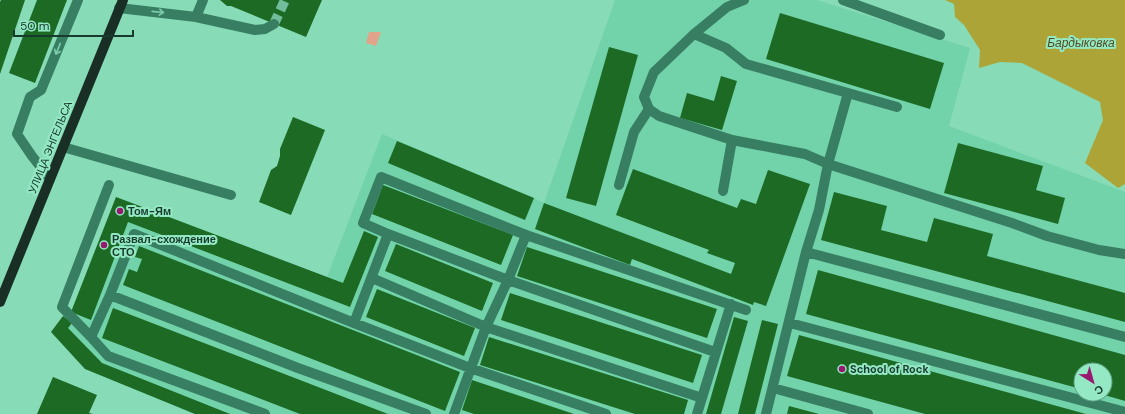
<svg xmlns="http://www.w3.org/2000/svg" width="1125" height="414" viewBox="0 0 1125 414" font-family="'DM Sans',sans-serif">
<rect width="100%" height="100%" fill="#87dcb7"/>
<!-- built -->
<path fill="#72d2a9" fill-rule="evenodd" d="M 615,0 L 817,0 L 970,48 L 949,126 L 1125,192 L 1125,414 L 195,414 L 85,369 L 51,332 L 63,316 L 71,312 L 116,197 L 327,277 L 382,134 L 534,198 L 544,203 ZM 1081,370 L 1105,370 L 1105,394 L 1081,394 Z"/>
<!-- green -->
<path fill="#e1a48a" d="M 369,32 L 381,32 L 376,46 L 366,43 Z"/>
<!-- water -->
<path fill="#aca437" d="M 945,0 L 1125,0 L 1125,184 L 1118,188 L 1085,163 L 1103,120 L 1100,102 L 1022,63 L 1000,62 L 979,68 L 980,50 L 964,25 L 955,17 L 954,4 Z"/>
<!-- building -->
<path fill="#1c6a24" d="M 1,0 L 25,0 L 0,74 L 0,2 Z
M 37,0 L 67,0 L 35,83 L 9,73 Z
M 220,0 L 322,0 L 306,37 L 231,6 L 227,6 Z
M 780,13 L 944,63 L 930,109 L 766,59 Z
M 609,47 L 638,55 L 596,206 L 566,198 Z
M 721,76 L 737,81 L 722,130 L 680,118 L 687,93 L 714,101 Z
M 293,117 L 325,130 L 291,215 L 259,202 L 271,170 L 277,166 L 280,156 L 280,149 Z
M 397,141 L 534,198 L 525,220 L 388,163 Z
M 958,143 L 1043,166 L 1036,190 L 1065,198 L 1058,224 L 944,193 Z
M 633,169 L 737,208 L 741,199 L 756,204 L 768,170 L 810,184 L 766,306 L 754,302 L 753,305 L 632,259 L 630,265 L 535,229 L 544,203 L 731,274 L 735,263 L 707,253 L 709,250 L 616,215 Z
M 383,185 L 513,235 L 501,265 L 372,214 Z
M 834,192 L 887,206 L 881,230 L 927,242 L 934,218 L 993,234 L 987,256 L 1125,293 L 1125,322 L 821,240 Z
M 116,197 L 343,283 L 364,231 L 378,237 L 350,307 L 128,222 L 91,320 L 71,312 Z
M 396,244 L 493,283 L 482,311 L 385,271 Z
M 139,246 L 460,372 L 445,411 L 123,285 L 129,269 L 137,272 L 142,259 L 135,257 Z
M 527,247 L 717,309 L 707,338 L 517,276 Z
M 818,270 L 1125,355 L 1125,401 L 1101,394 L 1105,394 L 1105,370 L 1081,370 L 1081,389 L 806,314 Z
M 377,289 L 475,328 L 464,356 L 366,317 Z
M 510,293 L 702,355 L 693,383 L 501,320 Z
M 113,308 L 388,414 L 300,414 L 102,338 Z
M 63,316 L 72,323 L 68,328 L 102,363 L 230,414 L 195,414 L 85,369 L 51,332 Z
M 734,317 L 748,321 L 721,414 L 706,414 Z
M 762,320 L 778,324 L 755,414 L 738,414 Z
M 799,335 L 1086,414 L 925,414 L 787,376 Z
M 489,337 L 688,400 L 684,414 L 635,414 L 480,365 Z
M 53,377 L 97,395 L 89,413 L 93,414 L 37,414 Z
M 472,380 L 574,414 L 474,414 L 462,410 Z
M 789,406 L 819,414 L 787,414 Z"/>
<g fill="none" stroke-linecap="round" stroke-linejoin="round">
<!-- minor-tunnel -->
<path stroke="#71bc9b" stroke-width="10" stroke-dasharray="10 5" stroke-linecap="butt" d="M 274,24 L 285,0"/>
<!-- minor -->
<path stroke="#377e62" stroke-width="10" d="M 744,0 L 727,7 L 694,34 L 654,72 L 644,97 L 649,109 L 659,116 L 732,140 L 805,154 L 828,164 L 1012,223 L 1047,236 L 1099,250 L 1125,254
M 843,0 L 940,35
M 119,8 L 196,17 L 255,30 L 265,29 L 274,24
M 196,17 L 203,0
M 694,34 L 726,48 L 746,64 L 897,107
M 63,147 L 231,195
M 50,179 L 32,156 L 17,134 L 30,97 L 41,90 L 78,0
M 109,185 L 62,307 L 91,337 L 110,295 L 134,234 L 354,323 L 470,368 L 606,414
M 619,185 L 634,132 L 649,109
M 723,191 L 732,140
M 806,252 L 1125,337
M 372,278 L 486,327 L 702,398
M 110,295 L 298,368 L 426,414
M 354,323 L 388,234
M 790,323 L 1125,412
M 91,337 L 108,356 L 265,414
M 715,352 L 508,280 L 388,234 L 363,223 L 381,177 L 526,235 L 746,310
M 773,388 L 868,414
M 454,414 L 486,327 L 508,280 L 526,235
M 697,414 L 731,304
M 766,414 L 806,252 L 819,210 L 828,164 L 848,93"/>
<!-- major -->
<path stroke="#192e25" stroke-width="10" d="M 0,302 L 123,0"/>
</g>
<!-- one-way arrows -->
<defs><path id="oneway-shaft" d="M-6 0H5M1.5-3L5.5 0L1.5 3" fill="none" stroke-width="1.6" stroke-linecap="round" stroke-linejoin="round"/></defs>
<g stroke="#7dceac">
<use href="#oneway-shaft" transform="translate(158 12) rotate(6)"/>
<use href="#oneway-shaft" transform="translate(58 49) rotate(112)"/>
</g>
<!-- markers -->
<g fill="#981970" stroke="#94e9c4" stroke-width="1.5">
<circle cx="120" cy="211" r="4"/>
<circle cx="104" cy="245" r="4"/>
<circle cx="842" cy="369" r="4"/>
</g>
<g text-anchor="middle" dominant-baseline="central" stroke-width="4" stroke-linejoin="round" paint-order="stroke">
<!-- street labels -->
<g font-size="11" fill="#173b2d" stroke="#94e9c4">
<text transform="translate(50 147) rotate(-68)">УЛИЦА ЭНГЕЛЬСА</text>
</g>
<!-- poi labels -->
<g font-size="11" font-weight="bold" fill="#173b2d" stroke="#94e9c4" text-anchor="start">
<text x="128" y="211">Том-Ям</text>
<text x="112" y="239">Развал-схождение<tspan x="112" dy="13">СТО</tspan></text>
<text x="850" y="369">School of Rock</text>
</g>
<!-- water labels -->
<g font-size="12" font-style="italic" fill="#4f4b20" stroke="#94e9c4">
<text x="1081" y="43">Бардыковка</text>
</g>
</g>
<!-- north arrow -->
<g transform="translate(1093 382) rotate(143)"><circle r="19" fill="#94e9c4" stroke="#62a388"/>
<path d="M0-3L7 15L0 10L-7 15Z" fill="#981970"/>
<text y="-6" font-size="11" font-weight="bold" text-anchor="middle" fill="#173b2d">С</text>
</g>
<!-- scale -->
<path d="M14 30v6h119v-6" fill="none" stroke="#173b2d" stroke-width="2"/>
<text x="20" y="30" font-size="12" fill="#173b2d" stroke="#94e9c4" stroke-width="3" paint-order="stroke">50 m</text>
</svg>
